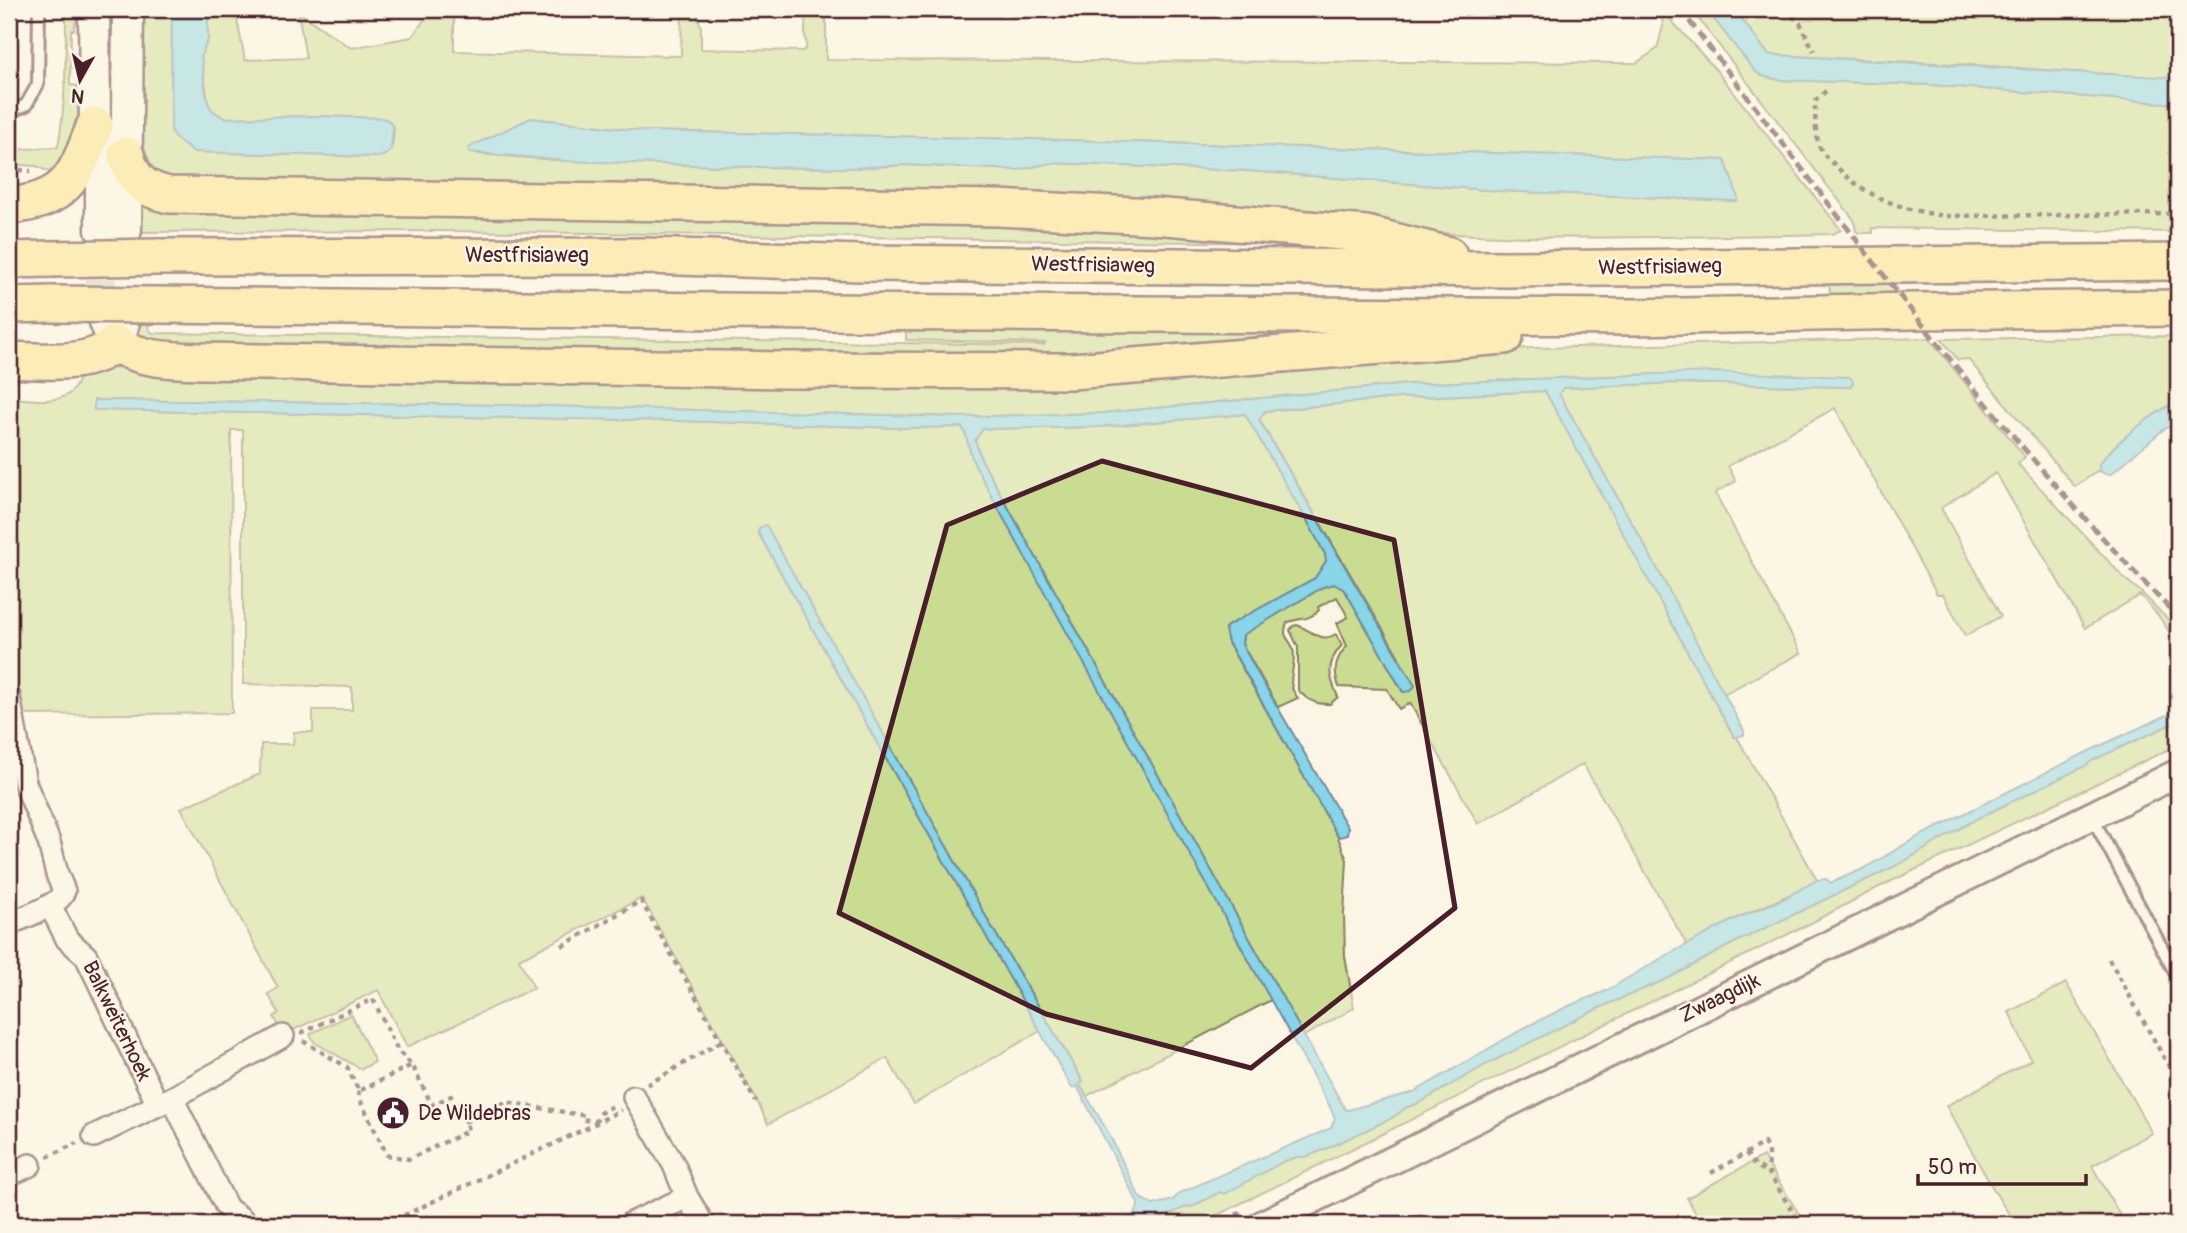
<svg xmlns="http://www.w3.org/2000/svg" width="2187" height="1233" viewBox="0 0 2187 1233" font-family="Pangolin,sans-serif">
<rect width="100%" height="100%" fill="#fcf5e5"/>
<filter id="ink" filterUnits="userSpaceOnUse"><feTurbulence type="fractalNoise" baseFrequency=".0143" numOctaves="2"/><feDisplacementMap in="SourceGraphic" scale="14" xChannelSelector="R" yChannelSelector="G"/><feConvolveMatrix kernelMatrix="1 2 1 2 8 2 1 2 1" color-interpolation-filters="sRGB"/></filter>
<g filter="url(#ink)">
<!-- green -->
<path fill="#c9dc91" stroke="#8a7e5e" stroke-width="2" fill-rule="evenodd" d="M 66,9 L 81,9 C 79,17 74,22 74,30 L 71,30 L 70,85 L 80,86 L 78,120 L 75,121 C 73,141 67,158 52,173 L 36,166 L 9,164 L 9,150 L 58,147 C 66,102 66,55 66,9 Z
M 134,9 L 172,9 L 171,130 L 174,137 L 193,152 L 378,157 L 389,152 L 392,147 L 394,130 L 393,126 L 381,118 L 317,116 L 224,118 L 212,110 L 208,103 L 201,56 L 208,39 L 208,9 L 235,9 L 245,60 L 306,58 L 298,12 L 351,48 L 412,37 L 432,9 L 454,9 L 454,51 L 681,56 L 682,9 L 699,9 L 697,15 L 701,27 L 701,49 L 803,51 L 806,48 C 807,44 806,40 805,36 C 804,22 810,21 797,9 L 826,9 L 826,60 L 1636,63 L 1657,49 L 1663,26 L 1661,9 L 1716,70 L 1841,230 L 1833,234 C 1731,236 1630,239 1529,237 C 1463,235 1397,231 1332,226 L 356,193 L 164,177 C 159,174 155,171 152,166 C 132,133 135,49 134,9 ZM 531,118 L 642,131 L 1030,139 L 1725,160 L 1738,198 L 1736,201 L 1499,191 L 1248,171 L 1051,163 L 1017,170 L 905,165 L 852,168 L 755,167 L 568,161 L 478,154 L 476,144 Z
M 1691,9 L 1706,9 L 1754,70 L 1762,76 L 1780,80 L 1932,85 L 2178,104 L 2178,232 L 1872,228 L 1873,233 L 1859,233 L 1856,231 L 1854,220 Z
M 1734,9 L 2178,9 L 2178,79 L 1974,65 L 1773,55 L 1768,54 Z
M 134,197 L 149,202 L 157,211 L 312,211 L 1068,225 L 1356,249 L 1291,248 L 1271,243 L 447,231 L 134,232 Z
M 1888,283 L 1897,296 L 1831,299 L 1829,285 Z
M 134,322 L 148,322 L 149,330 L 153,333 L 1044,345 L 1045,343 L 906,340 L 906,325 L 1374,332 L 1217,354 L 209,351 L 136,337 Z
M 2178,336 L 2178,401 C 2160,410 2100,450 2099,470 L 2075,487 L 1968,359 L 1958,360 L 1941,339 Z
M 1929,338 L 2025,457 L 2018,464 L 2124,578 L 2141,592 L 2178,630 L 2178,645 L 2158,615 L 2140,595 L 2085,628 L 1996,473 L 1941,508 L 2001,616 L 1965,636 L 1943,594 L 1937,594 L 1835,408 L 1728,466 L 1736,481 L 1715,493 L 1801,653 L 1724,694 L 1645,546 L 1559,394 L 1563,388 L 1677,383 L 1850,387 L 1654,374 L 1410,384 L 1103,413 L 958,417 L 505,405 L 94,400 L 95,410 L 681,421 L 901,428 L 962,427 L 965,432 L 973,461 L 1271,1000 L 1087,1096 L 1079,1084 L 1083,1081 L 993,929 L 766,526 L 758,532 L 760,536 L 1040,1031 L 914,1104 L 887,1058 L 768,1124 L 757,1101 L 642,898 L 519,959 L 534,988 L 407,1047 L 378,990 L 287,1033 L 283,1026 L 279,1026 L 274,1017 L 279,1013 L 268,994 L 278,988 L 181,808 L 260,774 L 261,744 L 293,744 L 294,732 L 313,732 L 313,710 L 352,710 L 352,687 L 243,684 L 243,430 L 231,430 L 232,713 L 21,715 L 9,653 L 9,398 C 40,399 79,410 80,367 L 314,368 L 1419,351 Z
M 1545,391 L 1728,726 L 1734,737 L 1737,737 L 1817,880 L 1800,890 L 1735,919 L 1687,945 L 1583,764 L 1478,824 L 1410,703 L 1399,709 L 1387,689 L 1339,687 C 1333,670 1335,659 1347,646 L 1337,623 L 1348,617 L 1337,597 L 1318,607 L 1319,610 C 1308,622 1299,617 1287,623 C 1281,639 1290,637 1293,649 C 1298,668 1283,681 1298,698 L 1278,707 L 1242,644 L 1243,635 L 1248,631 L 1323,587 L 1334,584 L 1343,589 L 1347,594 L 1403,692 L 1399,657 L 1259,419 L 1266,411 L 1398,398 Z
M 1245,414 L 1310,526 L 1325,554 L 1326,561 L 1315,578 L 1225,628 L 1228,643 L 1337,835 L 1347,860 L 1344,914 L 1345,956 L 1354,1008 L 1304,1036 L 981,459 L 975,440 L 983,429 L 1098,427 Z
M 1297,625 C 1311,630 1321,644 1336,634 L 1342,645 C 1325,664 1329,676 1338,697 L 1330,704 C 1316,705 1307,700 1298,690 L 1298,647 L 1290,630 L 1293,626 Z
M 2178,721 L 2178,745 L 1881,886 L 1809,924 L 1199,1224 L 1150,1224 L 1187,1206 L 1192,1207 L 1220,1192 L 1225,1193 L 1284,1161 L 1297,1157 L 1306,1157 L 1323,1150 L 1392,1118 L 1407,1107 L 1419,1103 L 1487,1064 L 1601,1007 L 1669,978 L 1732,944 L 1899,864 L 1978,818 L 2085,766 L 2093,760 Z
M 2066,983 L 2152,1133 L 2092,1166 L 2125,1224 L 2017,1224 L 2002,1204 L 1946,1106 L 2031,1060 L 2009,1012 Z
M 351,1014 L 375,1062 L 361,1069 L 314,1042 L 310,1034 Z
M 1763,1156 L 1805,1224 L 1702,1224 L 1687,1198 Z"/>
<!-- water -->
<path fill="#88d4e9" stroke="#6f8c9d" stroke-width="2" d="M 172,9 L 208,9 L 208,39 L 201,56 L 205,87 L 208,103 L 212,110 L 224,118 L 317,116 L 381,118 L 388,120 L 393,126 L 391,149 L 386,155 L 378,157 L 193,152 L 174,137 L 171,130 Z
M 1706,9 L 1734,9 L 1768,54 L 1773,55 L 2178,78 L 2178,104 L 1932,85 L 1780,80 L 1762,76 L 1754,70 Z
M 531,118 L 642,131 L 1030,139 L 1725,160 L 1738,198 L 1737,201 L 1499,191 L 1249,171 L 1051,163 L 1017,170 L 905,165 L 853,168 L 755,167 L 568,161 L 469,152 L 469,148 L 476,144 Z
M 1712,372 L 1849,377 L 1852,379 L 1853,383 L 1850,387 L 1677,383 L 1563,388 L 1559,394 L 1645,546 L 1744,731 L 1744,735 L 1735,737 L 1728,726 L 1545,391 L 1398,398 L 1265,411 L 1259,420 L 1415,686 L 1411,691 L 1403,692 L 1347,594 L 1343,589 L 1334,584 L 1323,587 L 1243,635 L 1242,644 L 1257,672 L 1348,828 L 1347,835 L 1340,837 L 1337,835 L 1228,642 L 1225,630 L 1227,626 L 1315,578 L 1326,561 L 1325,554 L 1310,526 L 1245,414 L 1098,427 L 983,429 L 975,440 L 981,459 L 1345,1109 L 1348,1110 L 1414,1092 L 1528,1026 L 1571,1005 L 1606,991 L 1665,956 L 1735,919 L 1783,899 L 1817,880 L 1826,879 L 1831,883 L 1865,868 L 1916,838 L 2089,751 L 2178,710 L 2178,721 L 2093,760 L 2085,766 L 1978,818 L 1899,864 L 1732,944 L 1669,978 L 1601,1007 L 1487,1064 L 1419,1103 L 1407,1107 L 1392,1118 L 1323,1150 L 1305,1157 L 1297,1157 L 1284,1161 L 1225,1194 L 1220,1192 L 1191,1207 L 1187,1206 L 1150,1224 L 1107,1224 C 1120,1221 1139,1220 1138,1203 L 1077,1086 L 1072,1088 L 758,532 L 759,528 L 766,525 L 993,929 L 1083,1082 L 1079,1084 L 1108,1132 L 1140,1198 L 1153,1205 L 1173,1200 L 1180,1193 L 1214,1178 L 1331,1128 L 1335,1118 L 1329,1105 L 999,510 L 973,461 L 965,432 L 962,427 L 901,428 L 681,421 L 94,410 L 94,400 L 505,405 L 958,417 L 1103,413 L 1410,384 Z
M 2178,401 L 2178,422 L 2164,429 L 2111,474 L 2105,474 L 2099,471 L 2099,464 C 2119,439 2150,415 2178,401 Z"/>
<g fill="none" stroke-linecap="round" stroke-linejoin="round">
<!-- secondary-tunnel -->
<path stroke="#d8cac0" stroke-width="30" stroke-dasharray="30 15" stroke-linecap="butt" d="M 101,234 L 101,300 L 105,322
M 124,322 L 127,290 L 126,235"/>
<defs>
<path id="service" d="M 9,112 L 26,105 L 38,84 L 39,9
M 2091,815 L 2178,978"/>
<path id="minor" d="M 9,697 L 25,783 L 49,842 L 57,874 L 64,891 C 60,906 23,917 9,924
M 50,905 L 67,939 L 86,956 L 158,1105
M 634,1097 L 674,1165 L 687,1197 L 703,1224
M 172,1098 L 226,1206 C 231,1214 241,1215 246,1224
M 94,1136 L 172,1098 L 283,1036
M 9,1175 L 30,1165
M 630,1224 L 687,1197"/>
<path id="tertiary" d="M 1263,1224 L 2178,773"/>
<path id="secondary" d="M 94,9 L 95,125 L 101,153 L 101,230
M 126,230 L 128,9
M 105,322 L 114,343 L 121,333 L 124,322"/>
<path id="trunk" d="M 126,155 C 133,181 143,189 169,195 L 998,208 L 1154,216 L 1366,234 L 1449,255
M 9,206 C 69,200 75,176 95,125
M 158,257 L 647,256 L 861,263 L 1505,269 L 2178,262
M 9,260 L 51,259
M 9,305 L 52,304
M 157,305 L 818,312 L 1633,317 L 1913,311 L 2178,308
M 9,360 C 38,361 94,367 114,343 C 140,360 170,360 200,361 L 784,370 L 1072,371 L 1505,336"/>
</defs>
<!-- service casing -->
<use href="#service" stroke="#4a1f2b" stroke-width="16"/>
<!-- minor casing -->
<use href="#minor" stroke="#4a1f2b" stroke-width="26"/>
<!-- tertiary casing -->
<use href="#tertiary" stroke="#4a1f2b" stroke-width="32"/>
<!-- secondary casing -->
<use href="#secondary" stroke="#4a1f2b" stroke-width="35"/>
<!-- trunk casing -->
<use href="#trunk" stroke="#4a1f2b" stroke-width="40"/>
<!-- path -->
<path stroke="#4a1f2b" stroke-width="4.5" stroke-dasharray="5 5" stroke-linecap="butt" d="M 1785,9 L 1800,23 L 1814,51
M 1826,91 L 1815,101 C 1815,113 1815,140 1821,150 C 1824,156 1832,162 1836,166 C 1866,198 1903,210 1945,216 L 2178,214
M 9,169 L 31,171
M 562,946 L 641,901 L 756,1102
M 2109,959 L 2178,1083
M 301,1033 L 373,999 L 398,1051 L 412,1065 L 432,1105 L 451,1096 L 466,1121 L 506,1102 L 587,1116 L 585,1124 L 587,1128
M 303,1041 L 347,1067 L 359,1091 L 412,1065
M 647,1085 L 722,1041
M 359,1091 L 358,1096 L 387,1155 L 409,1159 L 468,1131 L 466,1121
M 595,1123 L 600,1113 L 616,1104
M 1746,1153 L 1755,1165 L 1769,1173
M 47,1157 L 77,1143
M 1711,1173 L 1764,1143 L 1768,1150 L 1769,1173 L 1800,1224
M 386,1224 L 587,1128 L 621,1110
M 1218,1224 L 1242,1212"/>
<!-- service -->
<use href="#service" stroke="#fcf5e5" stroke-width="10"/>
<!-- minor -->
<use href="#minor" stroke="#fcf5e5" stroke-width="21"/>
<!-- tertiary -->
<use href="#tertiary" stroke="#fcf5e5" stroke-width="26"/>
<!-- secondary -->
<use href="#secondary" stroke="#fcf5e5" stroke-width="30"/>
<!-- trunk -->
<use href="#trunk" stroke="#fbe080" stroke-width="35"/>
<!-- rail -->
<path stroke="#4a1f2b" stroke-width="5" stroke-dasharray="10 5" stroke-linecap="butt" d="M 1680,9 C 1840,216 1993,431 2178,617"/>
<defs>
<path id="trunk-bridge" d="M 51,259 L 158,257
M 52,304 L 157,305"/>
</defs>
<!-- trunk-bridge casing -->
<use href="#trunk-bridge" stroke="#4a1f2b" stroke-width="40" stroke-linecap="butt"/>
<!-- trunk-bridge -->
<use href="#trunk-bridge" stroke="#fbe080" stroke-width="35"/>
</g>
</g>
<!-- marked area -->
<path d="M0 0H2187V1233H0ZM 1102,461 L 1394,540 L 1455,908 L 1251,1068 L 1046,1014 L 839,913 L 947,525 Z" fill="#fcf5e5" fill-opacity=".55" fill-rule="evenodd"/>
<path fill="none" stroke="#4a1f2b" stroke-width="5" stroke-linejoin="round" d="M 1102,461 L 1394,540 L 1455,908 L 1251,1068 L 1046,1014 L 839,913 L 947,525 Z"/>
<!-- icons -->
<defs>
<symbol id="civic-disc" viewBox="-11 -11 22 22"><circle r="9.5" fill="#4a1f2b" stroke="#fcf5e5"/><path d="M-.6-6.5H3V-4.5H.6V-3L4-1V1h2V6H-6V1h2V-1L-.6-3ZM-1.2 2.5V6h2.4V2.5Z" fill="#fff"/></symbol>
</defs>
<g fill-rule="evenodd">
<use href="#civic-disc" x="374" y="1094" width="38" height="38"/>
</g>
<g text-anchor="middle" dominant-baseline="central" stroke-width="5" stroke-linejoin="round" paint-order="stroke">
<!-- street labels -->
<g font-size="21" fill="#4a1f2b" stroke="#fcf5e5">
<text x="527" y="255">Westfrisiaweg</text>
<text transform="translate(1093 265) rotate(1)">Westfrisiaweg</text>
<text transform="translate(1660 267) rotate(-1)">Westfrisiaweg</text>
<text transform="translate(1720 998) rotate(-26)">Zwaagdijk</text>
<text transform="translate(117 1021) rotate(64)">Balkweiterhoek</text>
</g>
<!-- poi labels -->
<g font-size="21" fill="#4a1f2b" stroke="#fcf5e5" text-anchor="start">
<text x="418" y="1113">De Wildebras</text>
</g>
</g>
<!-- margin -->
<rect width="2187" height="1233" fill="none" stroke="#fcf5e5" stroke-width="35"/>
<rect x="18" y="18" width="2152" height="1198" fill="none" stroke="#4a1f2b" stroke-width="2.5" filter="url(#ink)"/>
<!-- north arrow -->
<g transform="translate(80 80) rotate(188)" stroke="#fcf5e5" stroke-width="5" paint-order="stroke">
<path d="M0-5L12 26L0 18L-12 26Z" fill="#4a1f2b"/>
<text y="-10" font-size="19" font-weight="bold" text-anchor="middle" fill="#4a1f2b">N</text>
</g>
<!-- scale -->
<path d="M1918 1174v10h168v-10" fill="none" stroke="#4a1f2b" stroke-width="3.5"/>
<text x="1928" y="1174" font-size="21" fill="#4a1f2b" stroke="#fcf5e5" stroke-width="5" paint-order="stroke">50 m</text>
</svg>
